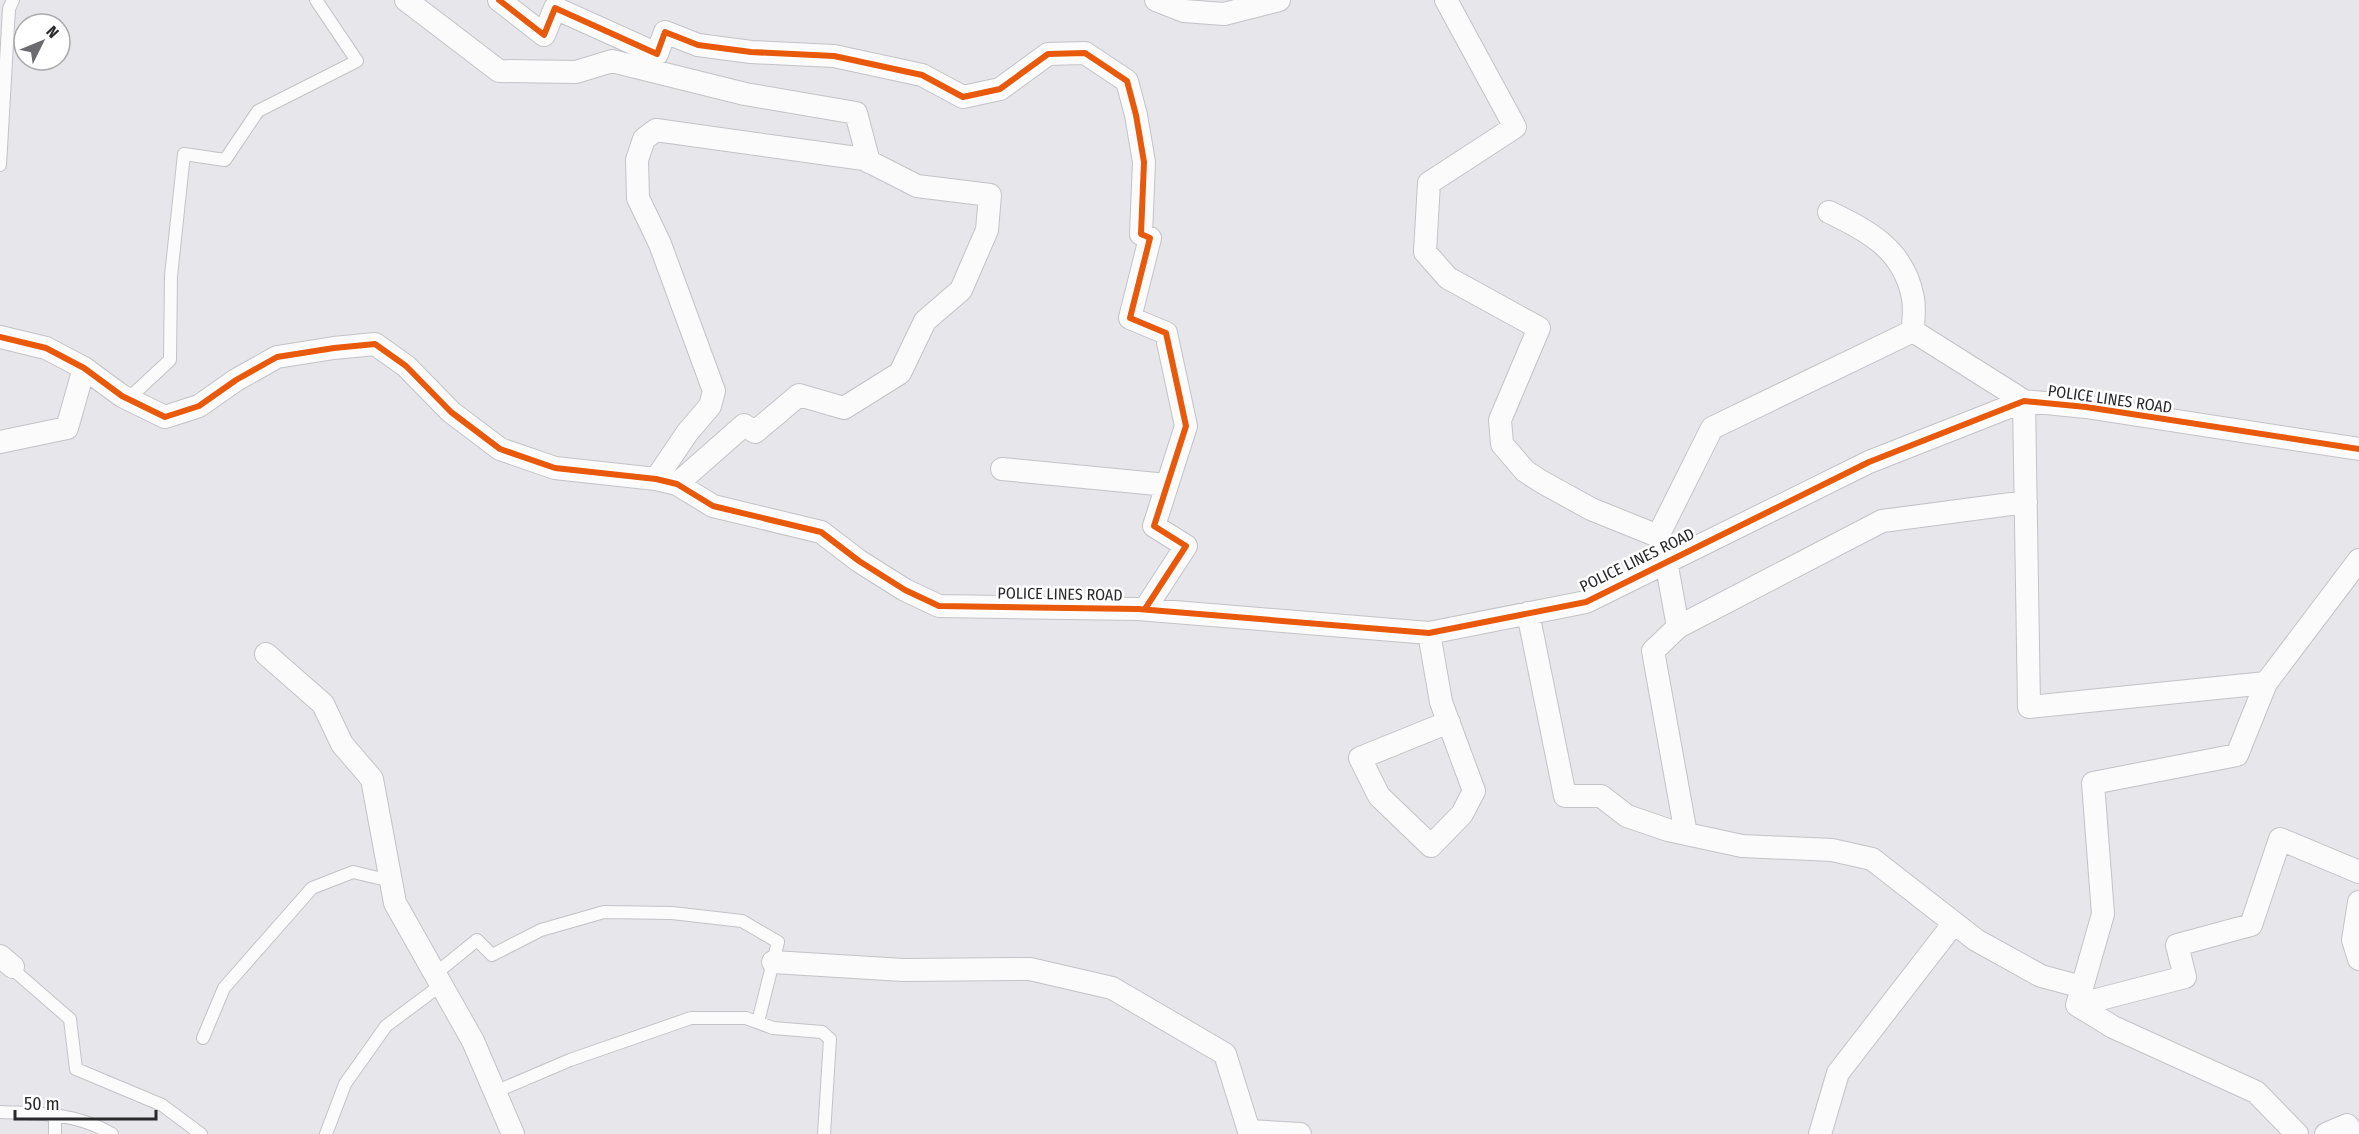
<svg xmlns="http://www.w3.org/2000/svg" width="2359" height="1134" viewBox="0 0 2359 1134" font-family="'Fira Sans Condensed',sans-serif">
<rect width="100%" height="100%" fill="#e6e6eb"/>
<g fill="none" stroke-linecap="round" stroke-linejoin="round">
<defs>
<path id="lane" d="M 0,165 L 9,9 L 13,0
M 128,399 L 170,360 L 171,276 L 184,154 L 225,160 L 258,111 L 357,61 L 316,0
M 10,967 L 70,1019 L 76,1069 L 162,1105 L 201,1134
M 435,974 L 477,940 L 492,955 L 541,930 L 604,912 L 672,913 L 742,921 L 778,942 L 758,1022
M 203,1038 L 224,988 L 312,888 L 353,872 L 391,881
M 495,1092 L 570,1060 L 691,1018 L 746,1018 L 773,1028 L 822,1032 L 830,1039 L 824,1134
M 0,1112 C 39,1113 77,1113 112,1134
M 55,1134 L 55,1115
M 326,1134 L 345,1084 L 386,1026 L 441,985"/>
<path id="street" d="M 406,0 L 499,71 L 576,72 L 612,61 L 745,94 L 856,113 L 869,162
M 499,0 L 544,35 L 555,8 L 657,54 L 665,32 L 698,45 L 751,52 L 834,56 L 922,75 L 963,97 L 1000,89 L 1048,54 L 1085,53 L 1127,81 L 1136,115 L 1144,162 L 1141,234 L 1150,238 L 1130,318 L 1166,333 L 1186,426 L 1154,526 L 1186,546 L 1145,609
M 1156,0 L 1184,11 L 1224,14 L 1279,0
M 1446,0 L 1515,127 L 1429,183 L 1425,252 L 1448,278 L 1539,328 L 1500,420 L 1502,444 L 1525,471 L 1542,482 L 1591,509 L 1658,536 L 1666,561 L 1678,627 L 1653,651 L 1686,834
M 1829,212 C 1870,232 1904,250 1913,298 C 1915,309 1913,321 1913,331
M 1913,331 L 2024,401 L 2029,707 L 2266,683
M 0,337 L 46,348 L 84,368 L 122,396 L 165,417 L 199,406 L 236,380 L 277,357 L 334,348 L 375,344 L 406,366 L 451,412 L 500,449 L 555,468 L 656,479 L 677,484 L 713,506 L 821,532 L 859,561 L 905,590 L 939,606 L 1138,609 L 1429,633 L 1586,602 L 1869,462 L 2024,401 L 2086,407 L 2359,449
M 0,442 L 67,428 L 84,368
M 1002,469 L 1167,485
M 656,479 L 687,433 L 710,406 L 714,391 L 660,244 L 638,198 L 637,160 L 644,139 L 656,130 L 864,159 L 917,186 L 990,195 L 987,230 L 961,290 L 925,321 L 900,373 L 844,408 L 799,395 L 755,432 L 744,425 L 677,484
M 1658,536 L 1712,428 L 1913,331
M 1528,613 L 1565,796 L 1601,796 L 1627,816 L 1668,830 L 1742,846 L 1832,850 L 1872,859 L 1976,940 L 2041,976 L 2082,987
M 1678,627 L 1882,521 L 2026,502
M 1429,633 L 1441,702 L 1474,791 L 1462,814 L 1431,846 L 1379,796 L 1360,758 L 1449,722
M 266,654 L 323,704 L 342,744 L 372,779 L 395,903 L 473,1041 L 513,1134
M 2359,902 L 2353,940 L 2359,959
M 0,956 L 13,967
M 773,962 L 903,970 L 1030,969 L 1112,988 L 1225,1054 L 1249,1131 L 1300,1134
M 2077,1005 L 2185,977 L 2177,945 L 2251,925 L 2280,839 L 2359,872
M 1820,1134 L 1838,1073 L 1954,923
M 2297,1134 L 2256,1092 L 2113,1027 L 2077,1005 L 2103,914 L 2093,783 L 2237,755 L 2266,683 L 2359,560
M 2326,1134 L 2347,1125 L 2354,1134"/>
</defs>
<!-- lane casing -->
<use href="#lane" stroke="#c3c3c7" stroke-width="14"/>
<!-- street casing -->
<use href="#street" stroke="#c3c3c7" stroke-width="24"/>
<!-- lane -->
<use href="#lane" stroke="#fbfbfc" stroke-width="12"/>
<!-- street -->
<use href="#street" stroke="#fbfbfc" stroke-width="22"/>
<defs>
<path id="cycleway" d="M 499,0 L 544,35 L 555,8 L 657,54 L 665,32 L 698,45 L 751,52 L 834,56 L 922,75 L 963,97 L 1000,89 L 1048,54 L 1085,53 L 1127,81 L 1136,115 L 1144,162 L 1141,234 L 1150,238 L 1130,318 L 1166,333 L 1186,426 L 1154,526 L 1186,546 L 1145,609
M 0,337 L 46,348 L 84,368 L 122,396 L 165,417 L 199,406 L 236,380 L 277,357 L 334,348 L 375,344 L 406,366 L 451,412 L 500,449 L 555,468 L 656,479 L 677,484 L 713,506 L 821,532 L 859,561 L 905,590 L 939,606 L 1138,609 L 1429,633 L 1586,602 L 1869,462 L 2024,401 L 2086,407 L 2359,449"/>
</defs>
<!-- cycleway casing -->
<use href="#cycleway" stroke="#fff" stroke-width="10"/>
<!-- cycleway -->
<use href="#cycleway" stroke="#e8590c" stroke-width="6"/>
</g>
<g text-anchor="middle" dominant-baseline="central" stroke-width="5" stroke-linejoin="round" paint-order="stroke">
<!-- street labels -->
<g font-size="16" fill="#29292c" stroke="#fff">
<text transform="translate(2110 399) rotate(8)">POLICE LINES ROAD</text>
<text transform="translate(1637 560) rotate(-26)">POLICE LINES ROAD</text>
<text transform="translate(1060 594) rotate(1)">POLICE LINES ROAD</text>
</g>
</g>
<!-- north arrow -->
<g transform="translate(42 42) rotate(47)"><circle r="28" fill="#ffffff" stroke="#a9a9ab" stroke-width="1.5"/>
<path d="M0-4.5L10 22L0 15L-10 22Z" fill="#6b6b6f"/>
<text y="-9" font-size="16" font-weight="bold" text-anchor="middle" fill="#29292c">N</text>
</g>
<!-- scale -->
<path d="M15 1110v9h141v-9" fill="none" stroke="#29292c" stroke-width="3"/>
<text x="24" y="1110" font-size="18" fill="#29292c" stroke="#ffffff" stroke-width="4.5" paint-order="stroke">50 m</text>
</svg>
